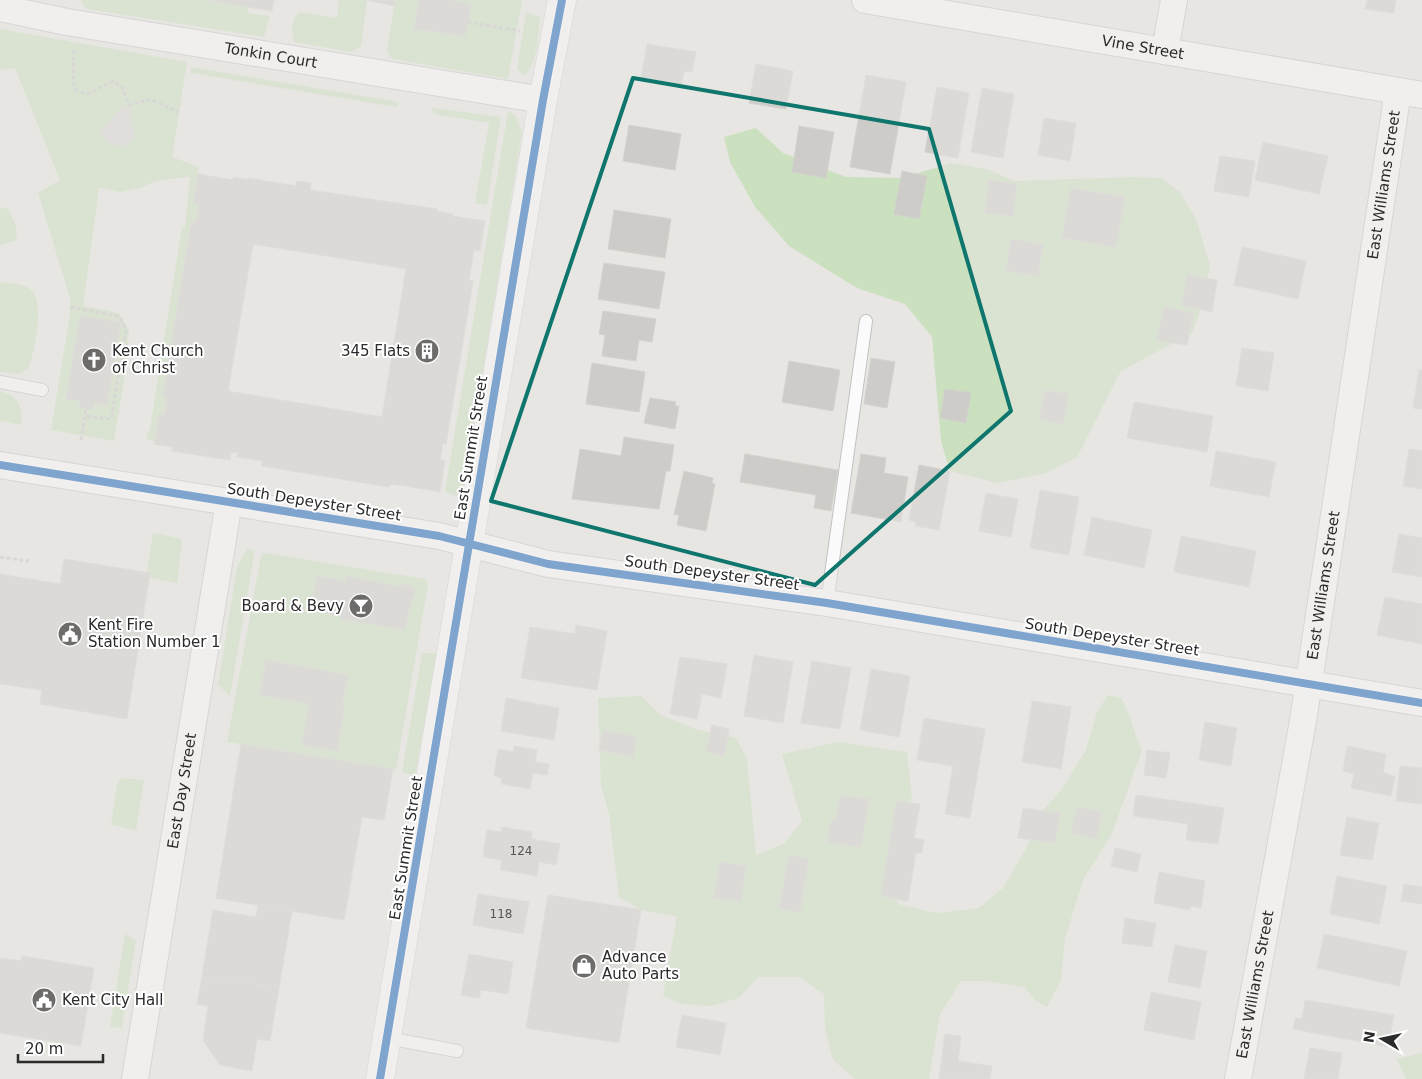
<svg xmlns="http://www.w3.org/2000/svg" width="1422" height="1079" viewBox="0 0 1422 1079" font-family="'DejaVu Sans',sans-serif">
<rect width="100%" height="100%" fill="#e8e6e2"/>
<!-- green -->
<path fill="#cae0bf" d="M 81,0 L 206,0 L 248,7 L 248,13 L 270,16 L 264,37 L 86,9 Z
M 339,0 L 367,0 L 361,46 L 351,52 L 294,42 C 291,32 291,20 299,12 L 337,18 Z
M 395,0 L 522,0 L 508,79 L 392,59 L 387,50 Z
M 526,12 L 540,17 C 538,33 538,68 523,75 L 517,69 Z
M 0,29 L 187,62 L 172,157 L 199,167 L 193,203 L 199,204 L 196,222 L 191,222 L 163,396 L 167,397 L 164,415 L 159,414 L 155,441 L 146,439 L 150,428 L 182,227 L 185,227 L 190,177 L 155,181 L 143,187 L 120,192 L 97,187 L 99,189 L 83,306 L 119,313 L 129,330 L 126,368 L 114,441 L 51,430 L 70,314 L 70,298 L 38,193 L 60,180 L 15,68 L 0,70 Z
M 191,67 L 398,102 L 399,104 L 396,107 L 191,73 Z
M 432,108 L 501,117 L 487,205 L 475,203 L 489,123 L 434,114 Z
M 508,111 L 515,115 L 522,132 L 463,491 L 460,495 L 455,496 L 445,491 Z
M 756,128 L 783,153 L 846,177 L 900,178 L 953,163 L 990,170 L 1014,181 L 1133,177 L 1161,178 L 1180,192 L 1196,219 L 1210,265 L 1202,306 L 1192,333 L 1121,371 L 1077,457 L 1047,473 L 998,483 L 950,471 L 941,441 L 932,337 L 905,304 L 857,288 L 789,246 L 755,207 L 730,162 L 724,137 Z
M 7,207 C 11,217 21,230 15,241 L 0,245 L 0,209 Z
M 0,282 C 8,283 19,283 27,287 C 48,296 34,351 29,368 L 19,374 L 0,372 Z
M 0,391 C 19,396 23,407 21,425 L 0,421 Z
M 153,533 L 179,538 L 182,541 L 177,583 L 150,578 L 150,574 L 147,573 Z
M 247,549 L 255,550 L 230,696 L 218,685 L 237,567 Z
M 264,553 L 426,579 L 428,585 L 396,770 L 227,742 L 261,556 Z
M 422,653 L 437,653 L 415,776 L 402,772 Z
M 1108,695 L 1121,698 C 1131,714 1133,732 1142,750 L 1112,834 L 1084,878 L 1065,938 L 1061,980 L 1047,1007 L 1035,1000 L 1024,987 L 985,981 L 961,981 L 940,1014 L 929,1079 L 855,1079 L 833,1060 L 825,1028 L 824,994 L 799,977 L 758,977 L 739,998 L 711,1006 L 681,1004 L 663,996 L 677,916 L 641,910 L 619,897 L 609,814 L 601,786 L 598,698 L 641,696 L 661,715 L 695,729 L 736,738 L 747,759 L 756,855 L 785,843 L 802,821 L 782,754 L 838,742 L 907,752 L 912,798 L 886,860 L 898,904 L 937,913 L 979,908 L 1003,888 L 1028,845 L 1045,808 L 1062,789 L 1086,750 L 1097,712 Z
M 121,778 L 144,780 L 136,830 L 111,825 L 117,784 Z
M 125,934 L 136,940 L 122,1028 L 110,1027 Z
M 1422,1053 L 1422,1079 L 1406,1079 L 1397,1059 Z"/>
<!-- plaza -->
<path fill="#d6d4d0" d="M 129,105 L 135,138 L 126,146 L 112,145 L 102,138 L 101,130 L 120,108 Z"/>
<!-- building -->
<path fill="#cdccc8" stroke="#d3d2ce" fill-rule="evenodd" d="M 206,0 L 274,0 L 272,11 Z
M 367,0 L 395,0 L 394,6 Z
M 419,0 L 451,0 L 471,5 L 465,36 L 414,29 Z
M 1367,0 L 1396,0 L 1394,13 L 1365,9 Z
M 647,44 L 696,52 L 692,72 L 684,71 L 681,85 L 641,78 Z
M 756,64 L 793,71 L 786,109 L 749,103 Z
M 866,75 L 906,82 L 890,174 L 850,167 Z
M 937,87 L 969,93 L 958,158 L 925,152 Z
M 982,88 L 1014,94 L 1003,158 L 971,152 Z
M 1044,118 L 1076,123 L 1070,161 L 1038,155 Z
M 629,125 L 681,134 L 675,170 L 623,161 Z
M 799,126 L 834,132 L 826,178 L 792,172 Z
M 1263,142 L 1328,156 L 1319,194 L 1255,180 Z
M 1220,156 L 1255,161 L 1249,197 L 1214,191 Z
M 902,171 L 927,176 L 919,219 L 894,214 Z
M 198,174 L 233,180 L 233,177 L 248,180 L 248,178 L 296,186 L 297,181 L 311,183 L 310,190 L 437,209 L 437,211 L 453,214 L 452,216 L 485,221 L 480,251 L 474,250 L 469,280 L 473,281 L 446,444 L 443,443 L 440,460 L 445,461 L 440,492 L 406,486 L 390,484 L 389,487 L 262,466 L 262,461 L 237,457 L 238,453 L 231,452 L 230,460 L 172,451 L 173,447 L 154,444 L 159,414 L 164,415 L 167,397 L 163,396 L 191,222 L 196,222 L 199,204 L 193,203 ZM 253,244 L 406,269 L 382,417 L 228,391 Z
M 989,180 L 1017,184 L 1013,216 L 985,213 Z
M 1071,188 L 1125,197 L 1116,247 L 1062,238 Z
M 614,210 L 671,219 L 665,258 L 608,249 Z
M 1011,239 L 1043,244 L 1038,276 L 1006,271 Z
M 1242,247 L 1306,261 L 1298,299 L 1234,285 Z
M 604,263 L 665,272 L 659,309 L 598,299 Z
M 1187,275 L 1217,280 L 1212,312 L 1182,306 Z
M 1164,307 L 1193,313 L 1187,345 L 1157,340 Z
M 603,311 L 656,319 L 652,342 L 639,340 L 636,361 L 602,356 L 605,335 L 599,334 Z
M 80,316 L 121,322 L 107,406 L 94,403 L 93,410 L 79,408 L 80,401 L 66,399 Z
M 1242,348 L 1274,353 L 1268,391 L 1236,386 Z
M 871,358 L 895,362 L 887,408 L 864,404 Z
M 789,361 L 840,370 L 833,411 L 782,402 Z
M 592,363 L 645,372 L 639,412 L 586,404 Z
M 1419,370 L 1422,370 L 1422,409 L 1413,408 Z
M 945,389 L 971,393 L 966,423 L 940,418 Z
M 1045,390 L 1068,394 L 1063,424 L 1039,419 Z
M 650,398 L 676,402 L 675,406 L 679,406 L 675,429 L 644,423 Z
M 1134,402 L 1213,416 L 1207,452 L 1127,438 Z
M 624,437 L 674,445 L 670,471 L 666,471 L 659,509 L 572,499 L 580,449 L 621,456 Z
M 1409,449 L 1422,451 L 1422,489 L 1403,486 Z
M 1216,451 L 1276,462 L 1269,497 L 1210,486 Z
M 745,454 L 838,470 L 831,511 L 814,508 L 816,495 L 740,482 Z
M 861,454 L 886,458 L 884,473 L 908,477 L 901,522 L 851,513 Z
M 919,465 L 950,471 L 939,530 L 915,526 L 916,522 L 909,520 Z
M 684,471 L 713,478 L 712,483 L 715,484 L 706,531 L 677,525 L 679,514 L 674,515 Z
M 1040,490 L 1079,497 L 1069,555 L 1030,548 Z
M 986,493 L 1018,499 L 1011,537 L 979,531 Z
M 1092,517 L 1152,530 L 1144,568 L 1084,555 Z
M 1399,534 L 1422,538 L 1422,577 L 1392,572 Z
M 1181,536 L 1256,551 L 1249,587 L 1174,572 Z
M 64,559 L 150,573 L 127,719 L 40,704 L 42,690 L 0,684 L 0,574 L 60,584 Z
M 317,576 L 346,581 L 347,576 L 400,587 L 404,584 L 410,585 L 414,588 L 415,593 L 411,601 L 405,630 L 341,619 L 342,616 L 311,610 Z
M 1385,597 L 1422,604 L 1422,644 L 1377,635 Z
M 576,625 L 607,631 L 597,690 L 521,678 L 530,627 L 575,634 Z
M 754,655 L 793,662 L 783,723 L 744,716 Z
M 680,657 L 727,664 L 721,698 L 702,694 L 697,719 L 670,714 Z
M 266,660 L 348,675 L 342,706 L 345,706 L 337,751 L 302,745 L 309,704 L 260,695 Z
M 812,661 L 851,668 L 840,729 L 801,723 Z
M 871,669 L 910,676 L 899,737 L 860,730 Z
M 506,698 L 559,708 L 554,740 L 501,731 Z
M 1032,701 L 1071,707 L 1061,769 L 1022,762 Z
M 924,718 L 985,729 L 970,818 L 945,814 L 953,766 L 917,760 Z
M 1205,722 L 1237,728 L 1231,766 L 1199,760 Z
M 712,725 L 729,729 L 724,756 L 706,752 Z
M 603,730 L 637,737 L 633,757 L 599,750 Z
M 241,744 L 393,769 L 384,820 L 362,817 L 344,920 L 216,898 Z
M 514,746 L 537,750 L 535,762 L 549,764 L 547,775 L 533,773 L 530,789 L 501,784 L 502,778 L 494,776 L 498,749 L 513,752 Z
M 1347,746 L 1386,754 L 1383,772 L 1395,777 L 1391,796 L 1351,788 L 1354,774 L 1343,771 Z
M 1147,750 L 1170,753 L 1166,778 L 1144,775 Z
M 1400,766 L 1422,768 L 1422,804 L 1396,801 Z
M 1136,795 L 1224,808 L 1218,844 L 1186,840 L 1188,824 L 1133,816 Z
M 841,796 L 869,799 L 861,847 L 827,842 L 831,820 L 835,820 Z
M 896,801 L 920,804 L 914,838 L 924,840 L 922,853 L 916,852 L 908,901 L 881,896 Z
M 1077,807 L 1102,812 L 1096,839 L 1071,833 Z
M 1023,808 L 1060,813 L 1055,843 L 1018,838 Z
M 1347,817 L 1379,823 L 1372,860 L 1340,855 Z
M 502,827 L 532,832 L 531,839 L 560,844 L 556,865 L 539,862 L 537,876 L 500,870 L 502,860 L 483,857 L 487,830 L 501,832 Z
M 1115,848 L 1141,854 L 1137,872 L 1111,866 Z
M 789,855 L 809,859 L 800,912 L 779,909 Z
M 720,862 L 746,866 L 741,901 L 714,898 Z
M 1159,872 L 1205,881 L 1201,908 L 1191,906 L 1190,910 L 1154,903 Z
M 1337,876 L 1387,886 L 1379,924 L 1330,914 Z
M 1404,884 L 1422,887 L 1422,904 L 1401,901 Z
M 478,894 L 529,902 L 523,934 L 473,925 Z
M 548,895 L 641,910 L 619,1043 L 526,1028 Z
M 258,905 L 292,911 L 279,988 L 202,976 L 213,910 L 256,917 Z
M 1125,918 L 1156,923 L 1152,947 L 1122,943 Z
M 1324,934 L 1407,951 L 1399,986 L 1317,968 Z
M 1175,945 L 1207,951 L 1200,988 L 1168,982 Z
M 469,954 L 513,962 L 508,994 L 481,990 L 479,998 L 461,995 Z
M 22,956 L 94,968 L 81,1046 L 0,1033 L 0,958 L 21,961 Z
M 202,976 L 279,988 L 270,1041 L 257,1039 L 252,1071 L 220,1065 L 203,1040 L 208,1006 L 197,1004 Z
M 1151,992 L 1201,1002 L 1194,1040 L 1144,1030 Z
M 1305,1000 L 1394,1015 L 1388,1047 L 1293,1029 L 1295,1018 L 1302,1019 Z
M 682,1015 L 726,1023 L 720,1055 L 676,1047 Z
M 945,1034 L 961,1036 L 958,1061 L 992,1066 L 990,1079 L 939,1079 Z
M 1310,1048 L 1342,1053 L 1338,1079 L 1304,1079 Z"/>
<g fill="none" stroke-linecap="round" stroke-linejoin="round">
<defs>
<path id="service" d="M 0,382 L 42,390
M 827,603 L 866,321
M 388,1038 L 457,1051"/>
<g id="minor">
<path id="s1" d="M 865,0 L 1422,95"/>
<path id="s2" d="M 0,8 L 67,22 L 543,100"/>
<path d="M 1165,51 L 1174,0"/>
<path d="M 0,465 L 439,536 L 548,564 L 827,603 L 1422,703"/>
<path id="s3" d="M 135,1079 L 229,502"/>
<path id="s4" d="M 1238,1079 L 1303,721 L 1398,91"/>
</g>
<path id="tertiary" d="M 380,1079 L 543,100 L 562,0"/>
</defs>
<!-- service casing -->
<use href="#service" stroke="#c2c2c2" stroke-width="14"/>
<!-- minor casing -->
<use href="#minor" stroke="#c2c2c2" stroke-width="28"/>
<!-- tertiary casing -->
<use href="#tertiary" stroke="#c2c2c2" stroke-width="29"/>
<!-- path -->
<path stroke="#c6c6c6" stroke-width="3" stroke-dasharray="4 2.5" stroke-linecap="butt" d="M 467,22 L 520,31
M 74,50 L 73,83 L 77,91 L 88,94 L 113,81 L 122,87 L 129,105 L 150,99 L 179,112
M 70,307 L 117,316 L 121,319 L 126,330 L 111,419 L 85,416
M 81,440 L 86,409
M 0,557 L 29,561"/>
<!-- service -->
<use href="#service" stroke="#fcfbfb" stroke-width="12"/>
<!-- minor -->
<use href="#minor" stroke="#fcfbfb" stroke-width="26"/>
<!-- tertiary -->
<use href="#tertiary" stroke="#fcfbfb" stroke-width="28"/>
<defs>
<path id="cycleway" d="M 0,465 L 439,536 L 548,564 L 827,603 L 1422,703
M 380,1079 L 543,100 L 562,0"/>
</defs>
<!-- cycleway casing -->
<use href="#cycleway" stroke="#fff" stroke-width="11"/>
<!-- cycleway -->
<use href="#cycleway" stroke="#0057b8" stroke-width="8"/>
</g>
<!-- marked area -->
<path d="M0 0H1422V1079H0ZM 633,78 L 929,129 L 1011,411 L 815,585 L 491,501 Z" fill="#e8e6e2" fill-opacity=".55" fill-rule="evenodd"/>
<path fill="none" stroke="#0f766e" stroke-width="4" stroke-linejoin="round" d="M 633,78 L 929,129 L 1011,411 L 815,585 L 491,501 Z"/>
<!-- icons -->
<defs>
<symbol id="building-disc" viewBox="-11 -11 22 22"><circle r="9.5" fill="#6d6c6b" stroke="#fff"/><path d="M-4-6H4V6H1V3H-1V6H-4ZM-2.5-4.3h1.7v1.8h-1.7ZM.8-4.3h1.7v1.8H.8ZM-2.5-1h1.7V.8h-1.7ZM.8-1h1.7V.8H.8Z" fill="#fff"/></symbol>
<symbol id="church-disc" viewBox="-11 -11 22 22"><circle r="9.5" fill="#6d6c6b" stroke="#fff"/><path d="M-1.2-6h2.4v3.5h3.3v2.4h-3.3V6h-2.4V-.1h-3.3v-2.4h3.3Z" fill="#fff"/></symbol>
<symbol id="bar-disc" viewBox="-11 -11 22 22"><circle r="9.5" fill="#6d6c6b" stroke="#fff"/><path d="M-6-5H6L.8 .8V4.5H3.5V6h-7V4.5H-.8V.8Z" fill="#fff"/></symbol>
<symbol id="civic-disc" viewBox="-11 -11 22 22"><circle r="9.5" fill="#6d6c6b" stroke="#fff"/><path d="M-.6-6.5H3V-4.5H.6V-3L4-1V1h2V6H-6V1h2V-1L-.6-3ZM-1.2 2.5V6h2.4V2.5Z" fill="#fff"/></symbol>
<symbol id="shop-disc" viewBox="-11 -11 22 22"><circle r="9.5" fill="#6d6c6b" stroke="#fff"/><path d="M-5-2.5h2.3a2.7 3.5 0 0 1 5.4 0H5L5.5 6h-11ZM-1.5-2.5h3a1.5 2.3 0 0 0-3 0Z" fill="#fff"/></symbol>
</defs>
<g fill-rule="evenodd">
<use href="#building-disc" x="413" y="337" width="28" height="28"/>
<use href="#church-disc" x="80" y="346" width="28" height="28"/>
<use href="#bar-disc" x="347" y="592" width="28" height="28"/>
<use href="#civic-disc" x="56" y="620" width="28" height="28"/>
<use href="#shop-disc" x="570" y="952" width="28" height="28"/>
<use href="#civic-disc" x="30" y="986" width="28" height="28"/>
</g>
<g text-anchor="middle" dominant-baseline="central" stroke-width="4" stroke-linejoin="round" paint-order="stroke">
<!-- number labels -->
<g font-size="12" fill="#555554">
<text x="521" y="851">124</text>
<text x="501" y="914">118</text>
</g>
<!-- street labels -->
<g font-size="15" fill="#2b2b2b" stroke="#fff">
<text stroke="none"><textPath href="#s1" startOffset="282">Vine Street</textPath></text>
<text stroke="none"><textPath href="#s2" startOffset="275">Tonkin Court</textPath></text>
<text stroke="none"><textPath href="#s4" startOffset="906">East Williams Street</textPath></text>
<text transform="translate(471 448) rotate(-81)">East Summit Street</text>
<text transform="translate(314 502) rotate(9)">South Depeyster Street</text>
<text transform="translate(712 573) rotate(8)">South Depeyster Street</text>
<text stroke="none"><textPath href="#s4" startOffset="501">East Williams Street</textPath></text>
<text transform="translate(1112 637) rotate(9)">South Depeyster Street</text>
<text stroke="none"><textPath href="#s3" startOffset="292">East Day Street</textPath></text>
<text transform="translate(406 848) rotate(-81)">East Summit Street</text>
<text stroke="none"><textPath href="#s4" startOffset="96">East Williams Street</textPath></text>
</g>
<!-- poi labels -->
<g font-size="15" fill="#2b2b2b" stroke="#fff" text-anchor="start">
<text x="112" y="351">Kent Church<tspan x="112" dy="17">of Christ</tspan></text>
<text x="410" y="351" text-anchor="end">345 Flats</text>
<text x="344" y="606" text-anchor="end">Board &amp; Bevy</text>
<text x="88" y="625">Kent Fire<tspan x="88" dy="17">Station Number 1</tspan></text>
<text x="602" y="957">Advance<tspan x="602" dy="17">Auto Parts</tspan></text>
<text x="62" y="1000">Kent City Hall</text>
</g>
</g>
<!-- north arrow -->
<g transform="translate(1382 1039) rotate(279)" stroke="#ffffff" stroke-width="4" paint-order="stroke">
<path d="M0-4L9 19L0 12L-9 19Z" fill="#2b2b2b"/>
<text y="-8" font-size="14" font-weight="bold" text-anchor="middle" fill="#2b2b2b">N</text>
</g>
<!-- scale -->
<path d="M18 1054v8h85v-8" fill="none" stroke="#2b2b2b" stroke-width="2.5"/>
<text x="25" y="1054" font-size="15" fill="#2b2b2b" stroke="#ffffff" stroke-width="4" paint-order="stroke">20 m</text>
</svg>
